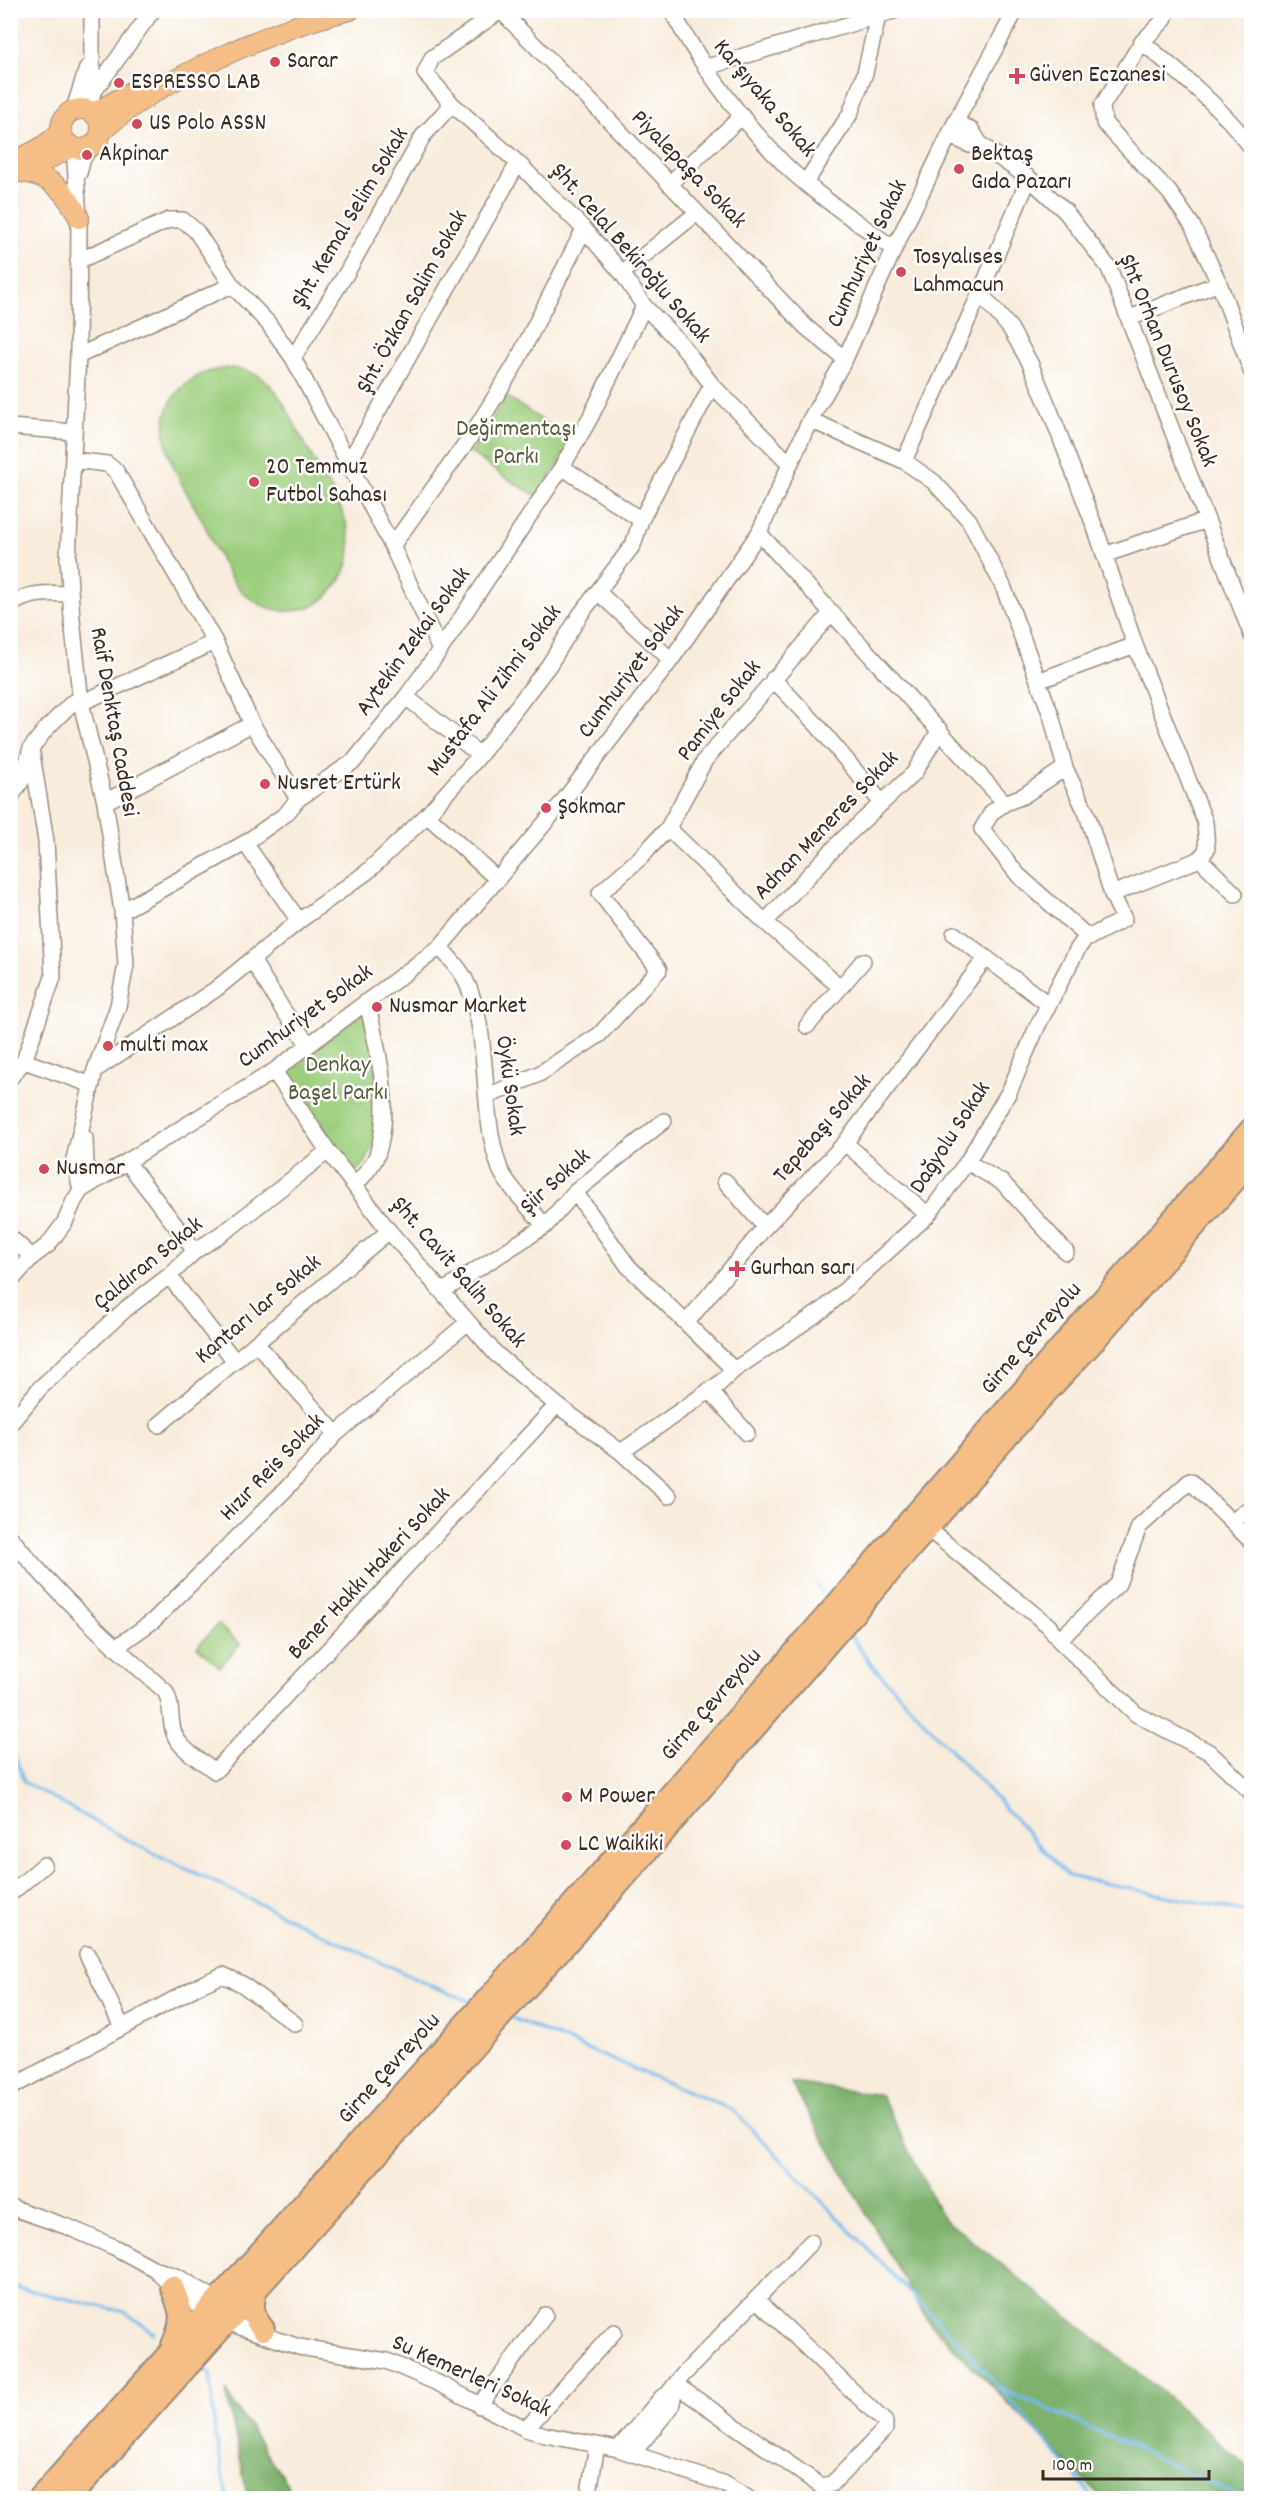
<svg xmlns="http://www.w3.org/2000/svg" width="1262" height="2509" viewBox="0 0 1262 2509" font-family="Dekko,sans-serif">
<rect width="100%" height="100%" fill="#fff"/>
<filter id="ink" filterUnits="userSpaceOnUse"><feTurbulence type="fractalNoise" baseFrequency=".0167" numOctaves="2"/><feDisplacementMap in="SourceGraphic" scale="12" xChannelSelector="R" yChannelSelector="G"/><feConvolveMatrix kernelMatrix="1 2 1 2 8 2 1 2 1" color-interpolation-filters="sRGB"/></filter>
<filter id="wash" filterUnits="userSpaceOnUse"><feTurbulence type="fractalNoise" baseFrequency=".008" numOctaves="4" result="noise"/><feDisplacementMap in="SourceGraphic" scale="24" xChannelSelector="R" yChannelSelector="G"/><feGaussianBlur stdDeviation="1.35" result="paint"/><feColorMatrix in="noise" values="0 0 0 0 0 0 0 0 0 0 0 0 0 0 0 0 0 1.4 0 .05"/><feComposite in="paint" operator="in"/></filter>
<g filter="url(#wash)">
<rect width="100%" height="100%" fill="#f8ecdc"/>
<!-- green -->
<path fill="#9cce7d" stroke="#6c7c4e" stroke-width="1.5" d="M 232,368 C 245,369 255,372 266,381 C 284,397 294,425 306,446 C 327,485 368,535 341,579 C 333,592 322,603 307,608 C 287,615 263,609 247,596 C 226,579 215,546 203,522 C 184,485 144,433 177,393 C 192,375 210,369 232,368 Z
M 506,396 L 573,441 L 537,496 L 503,476 L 471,453 Z
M 364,1012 L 376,1060 L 377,1139 L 365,1163 L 354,1175 L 285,1070 Z
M 218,1624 L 240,1644 L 220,1667 L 197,1647 Z"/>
<!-- forest -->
<path fill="#7db16c" stroke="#5c6e45" stroke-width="1.5" d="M 791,2083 L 881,2095 L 942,2217 L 1154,2385 L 1251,2470 L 1251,2498 L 1102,2498 L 929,2323 Z
M 226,2391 L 296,2498 L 248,2498 Z"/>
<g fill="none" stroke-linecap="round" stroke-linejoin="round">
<!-- stream -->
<path stroke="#76bbed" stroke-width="3" d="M 817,1585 L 828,1600
M 848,1631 L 869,1662 L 1068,1876 L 1252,1913
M 10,1743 L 24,1782 L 135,1844 L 420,1981 L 472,2002
M 512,2018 L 733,2110 L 967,2351 L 1082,2483 L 1093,2498
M 10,2286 L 125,2312 L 154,2333
M 199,2367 L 210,2373 L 215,2433 L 227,2498
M 1001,2389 L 1130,2445 L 1242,2498"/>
</g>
</g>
<g filter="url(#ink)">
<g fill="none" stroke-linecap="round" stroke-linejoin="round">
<defs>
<path id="minor" d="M 92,10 L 92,97
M 500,10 L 605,116 L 806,327 L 845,359
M 671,10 C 701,65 741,120 785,165 C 817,196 858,222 894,249
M 1167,10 L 1164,20 L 1142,42 L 1102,106 L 1104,123 L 1169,192 L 1192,225 L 1219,283 L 1252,373
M 500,11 L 432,58 L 425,73 L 452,104 L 518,163 L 584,229 L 622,273 L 644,306 L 681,344 L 712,385 L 790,464
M 1142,42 C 1181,74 1222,108 1252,148
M 707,67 L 897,10
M 92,94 L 153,10
M 74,109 L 87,68
M 956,121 L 972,131 L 981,145 L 1029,178 L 1065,211 L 1109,268 L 1252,636
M 949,135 L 970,145 L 981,145
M 74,148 L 79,218 L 78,356 L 68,558 L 72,619 L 81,703 L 105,802 L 122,911 L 126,965 L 118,1006 L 95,1070 L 74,1159 L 81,1190
M 79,173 L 83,159 L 89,148
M 806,182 L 850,114 L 865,73 L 878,16
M 669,184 L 742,116
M 78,261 L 169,220 L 183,220 L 196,231 L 232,285 L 268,323 L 293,358 L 392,546 L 440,650
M 622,273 L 697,213
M 980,293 L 1010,328 L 1030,363 L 1051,413 L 1097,533 L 1135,645 L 1205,822 L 1207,849 L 1200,859 L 1235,894
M 1130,318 L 1219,283
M 78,356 L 232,285
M 293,358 L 346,274 L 423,136 L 452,104
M 10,427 L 74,432
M 73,460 L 107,464 L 116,471 L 215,642 L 252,724 L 298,799
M 904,461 L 980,293 L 1029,178
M 348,464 L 518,163
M 562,467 L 641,520
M 759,533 L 1005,803 L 1023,796 L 1065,768
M 392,546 L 471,436 L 515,365 L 584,229
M 1104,555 L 1207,520
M 599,593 L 671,660
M 10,605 C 29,592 48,593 70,594
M 773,679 L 818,726 L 882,803
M 1038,681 L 1135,645
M 406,697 L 480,755
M 10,798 L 22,780 L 31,748 L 46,729 L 73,702 L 81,703 L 215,642
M 105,802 L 252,724
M 1005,803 L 992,812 L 982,829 L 1018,875 L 1089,938
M 427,815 L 498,880
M 668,828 L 765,922 L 840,987
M 245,843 L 299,921
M 1112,894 L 1200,859
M 122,911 L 245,843 L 286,814 L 298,799 L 354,761 L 406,697 L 440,650 L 562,467 L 590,418 L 644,306
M 765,922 L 841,841 L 914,773 L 940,730
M 954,934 L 1048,1004
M 440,947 C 448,957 460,968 465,979 C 493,1037 478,1109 500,1169 C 505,1183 534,1213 545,1226
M 252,960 L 283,1010 L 309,1045
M 807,1026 L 863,961
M 24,1061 L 53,977 L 46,841 L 31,748
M 95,1070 L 216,989 L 299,921 L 367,872 L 427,815 L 480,755 L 549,665 L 580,615 L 633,545 L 641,520 L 712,385
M 274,1071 L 328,1151 L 389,1231 L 496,1354 L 557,1405 L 621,1452 L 669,1496
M 10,1078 L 24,1061 L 92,1085
M 488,1096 L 539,1074 L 599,1035 L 659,970 L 600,893 L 641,857 L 668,828 L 705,760 L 832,612
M 85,1138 L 86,1166 L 98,1180
M 845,1143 L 928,1215
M 127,1162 L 195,1251
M 967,1162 L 1003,1183 L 1066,1252
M 725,1181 L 765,1227
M 355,1186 C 362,1177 373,1166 377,1155 C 393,1105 378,1051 367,1002
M 575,1192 L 628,1266 L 734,1370
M 10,1237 L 32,1257
M 169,1276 L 234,1360
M 10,1282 L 32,1257 L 48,1245 L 65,1222 L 74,1201 L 81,1190 L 274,1071 L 440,947 L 561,804 L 671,660 L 759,533 L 810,420 L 845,359 L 894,249 L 956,121 L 1016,10
M 443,1291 L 545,1226 L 575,1192 L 664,1121
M 687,1322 L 765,1227 L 845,1143 L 985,959
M 257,1344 L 336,1434
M 709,1390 L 747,1433
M 10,1424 L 40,1388 L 127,1308 L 169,1276 L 195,1251 L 230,1228 L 328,1151
M 159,1425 L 389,1231
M 621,1452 L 719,1384 L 734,1370 L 824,1309 L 928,1215 L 967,1162 L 1009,1092 L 1037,1027 L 1077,950 L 1084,940 L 1124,919 L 1112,894 L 1087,814 L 1065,768 L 1051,715 L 1003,586 L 969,520 L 934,482 L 904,461 L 810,420
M 1232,1522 L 1252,1506
M 928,1529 L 1049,1626 L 1059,1640 L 1136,1714 L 1209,1752 L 1252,1793
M 10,1537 C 56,1594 111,1644 165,1691 C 173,1705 169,1719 174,1733 C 179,1749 202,1761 215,1771 L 557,1405
M 1059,1640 L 1118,1584 L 1139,1527 L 1190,1481 L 1252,1542
M 115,1648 L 153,1621 L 287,1488 L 336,1434 L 467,1323
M 10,1894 L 44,1865
M 87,1954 L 122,2027
M 10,2088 L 202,1984 L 223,1975 L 242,1984 L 295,2024
M 10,2207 L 68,2227 L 114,2247 L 155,2269 L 178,2277 L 224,2304
M 155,2269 L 172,2287 L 207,2312 L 226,2322 L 299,2347 L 387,2361 L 440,2384 L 526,2429 L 545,2435 L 618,2449 L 722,2483 L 748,2498
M 479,2406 L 545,2315
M 526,2429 L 614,2332
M 618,2449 L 662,2397 L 667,2395 L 681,2377 L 811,2242
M 633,2453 L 671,2407 L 676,2385 L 821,2486 L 832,2484 L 885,2429 L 885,2422 L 756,2299
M 588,2498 L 597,2445"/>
<path id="major" d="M61 129a20 20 0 1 1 40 0a20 20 0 1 1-40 0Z
M 94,113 L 134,91
M 101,132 C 155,80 278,27 350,10
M 10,162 C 30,155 46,147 61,131
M 22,172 C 51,175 67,193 79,218
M 22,172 L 72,147"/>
<path id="highway" d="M 172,2287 C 182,2313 185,2318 173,2345
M 255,2292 C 251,2308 252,2316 263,2329
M 40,2498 L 656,1812 L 1252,1129
M 69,2498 L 592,1914 L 1035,1404 L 1088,1347 L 1252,1160"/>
</defs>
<!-- minor casing -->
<use href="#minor" stroke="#9a8b7d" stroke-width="18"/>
<!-- major casing -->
<use href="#major" stroke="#9a8b7d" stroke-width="22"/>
<!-- highway casing -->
<use href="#highway" stroke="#9a8b7d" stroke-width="26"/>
<!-- minor -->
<use href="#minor" stroke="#fff" stroke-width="15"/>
<!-- major -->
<use href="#major" stroke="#f5be86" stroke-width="20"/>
<!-- highway -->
<use href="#highway" stroke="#f5be86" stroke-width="22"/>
</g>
</g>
<!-- markers -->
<g fill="#d1495b" stroke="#fff" stroke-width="2">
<circle cx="275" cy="62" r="6"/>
<path d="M1014 67h6v6h6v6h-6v6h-6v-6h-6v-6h6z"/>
<circle cx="119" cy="83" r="6"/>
<circle cx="137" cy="124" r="6"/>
<circle cx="87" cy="155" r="6"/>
<circle cx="959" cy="169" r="6"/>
<circle cx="901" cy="272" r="6"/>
<circle cx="254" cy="482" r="6"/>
<circle cx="265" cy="784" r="6"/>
<circle cx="546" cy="808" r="6"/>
<circle cx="377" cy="1007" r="6"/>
<circle cx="108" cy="1046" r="6"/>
<circle cx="44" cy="1169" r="6"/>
<path d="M734 1260h6v6h6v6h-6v6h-6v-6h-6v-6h6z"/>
<circle cx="567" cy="1797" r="6"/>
<circle cx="566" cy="1845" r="6"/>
</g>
<g text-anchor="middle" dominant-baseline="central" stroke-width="5" stroke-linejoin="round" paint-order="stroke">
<!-- poi labels -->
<g font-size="24" fill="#3b2a1e" stroke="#fff" text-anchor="start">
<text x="287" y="62">Sarar</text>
<text x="1029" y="76">Güven Eczanesi</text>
<text x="131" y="83">ESPRESSO LAB</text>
<text x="149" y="124">US Polo ASSN</text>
<text x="99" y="155">Akpinar</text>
<text x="971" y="155">Bektaş<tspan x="971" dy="28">Gıda Pazarı</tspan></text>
<text x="913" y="258">Tosyalıses<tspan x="913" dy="28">Lahmacun</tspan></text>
<text x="266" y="468">20 Temmuz<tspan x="266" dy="28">Futbol Sahası</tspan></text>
<text x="277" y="784">Nusret Ertürk</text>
<text x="558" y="808">Şokmar</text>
<text x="389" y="1007">Nusmar Market</text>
<text x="120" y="1046">multi max</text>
<text x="56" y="1169">Nusmar</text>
<text x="750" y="1269">Gurhan sarı</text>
<text x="579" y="1797">M Power</text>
<text x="578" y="1845">LC Waikiki</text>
</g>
<!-- street labels -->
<g font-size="24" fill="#3b2a1e" stroke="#fff">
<text transform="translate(764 99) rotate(50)">Karşıyaka Sokak</text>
<text transform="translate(688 170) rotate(46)">Piyalepaşa Sokak</text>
<text transform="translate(351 218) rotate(-59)">Şht. Kemal Selim Sokak</text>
<text transform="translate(630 254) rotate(49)">Şht. Celal Bekiroğlu Sokak</text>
<text transform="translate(868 254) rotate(-65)">Cumhuriyet Sokak</text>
<text transform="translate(413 302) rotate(-61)">Şht. Özkan Salim Sokak</text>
<text transform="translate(1167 361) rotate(68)">Şht Orhan Durusoy Sokak</text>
<text transform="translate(414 642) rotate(-54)">Aytekin Zekai Sokak</text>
<text transform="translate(632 672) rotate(-53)">Cumhuriyet Sokak</text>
<text transform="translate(495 691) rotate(-53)">Mustafa Ali Zihni Sokak</text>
<text transform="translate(720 711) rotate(-52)">Pamiye Sokak</text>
<text transform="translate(113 722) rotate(80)">Raif Denktaş Caddesi</text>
<text transform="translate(827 826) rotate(-46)">Adnan Meneres Sokak</text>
<text transform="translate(306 1017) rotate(-36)">Cumhuriyet Sokak</text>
<text transform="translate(509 1086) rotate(82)">Öykü Sokak</text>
<text transform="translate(823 1129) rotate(-49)">Tepebaşı Sokak</text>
<text transform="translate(951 1138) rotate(-57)">Dağyolu Sokak</text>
<text transform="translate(556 1182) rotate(-42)">Şiir Sokak</text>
<text transform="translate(149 1264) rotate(-39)">Çaldıran Sokak</text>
<text transform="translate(458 1273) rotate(49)">Şht. Cavit Salih Sokak</text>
<text transform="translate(259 1310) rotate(-40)">Kantarı lar Sokak</text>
<text transform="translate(1032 1339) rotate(-49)">Girne Çevreyolu</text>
<text transform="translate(273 1468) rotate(-46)">Hızır Reis Sokak</text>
<text transform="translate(370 1574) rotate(-47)">Bener Hakkı Hakeri Sokak</text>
<text transform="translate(712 1705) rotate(-49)">Girne Çevreyolu</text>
<text transform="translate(390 2069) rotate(-48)">Girne Çevreyolu</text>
<text transform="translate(471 2377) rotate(24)">Su Kemerleri Sokak</text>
</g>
<!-- park labels -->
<g font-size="24" fill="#585b3a" stroke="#fff">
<text x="516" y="430">Değirmentaşı<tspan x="516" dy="28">Parkı</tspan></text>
<text x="338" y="1066">Denkay<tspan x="338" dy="28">Başel Parkı</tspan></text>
</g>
</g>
<!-- margin -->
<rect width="1262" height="2509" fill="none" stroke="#fff" stroke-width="36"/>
<!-- scale -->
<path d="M1043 2470v9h166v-9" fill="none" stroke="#3b2a1e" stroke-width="3"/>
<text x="1052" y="2470" font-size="18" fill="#3b2a1e" stroke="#ffffff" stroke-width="4.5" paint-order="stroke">100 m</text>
</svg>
